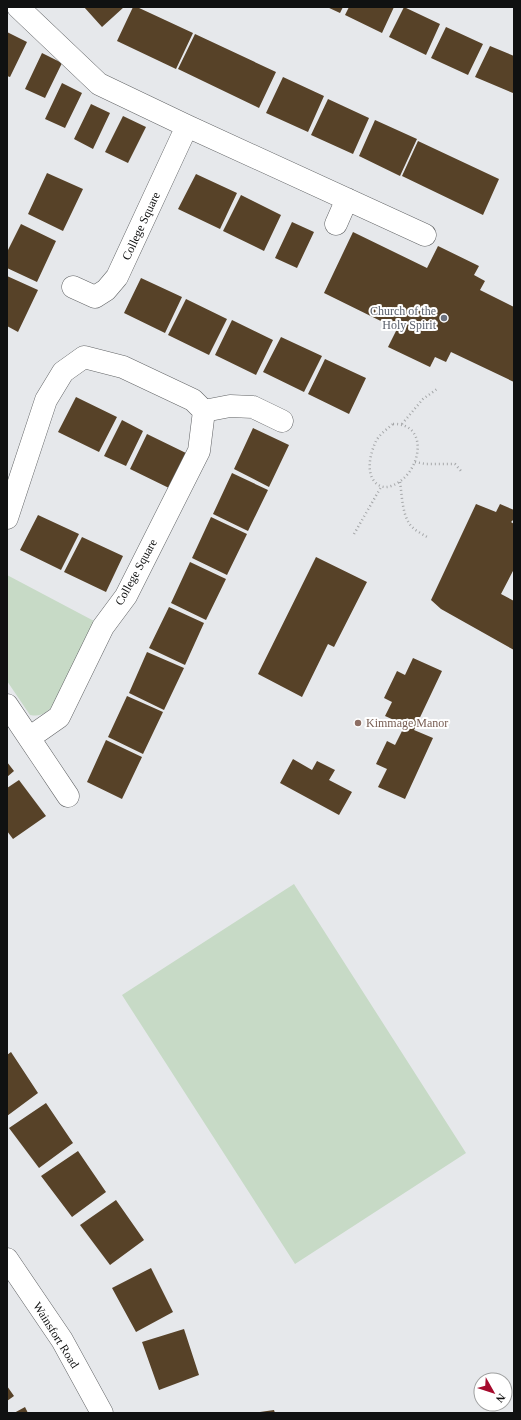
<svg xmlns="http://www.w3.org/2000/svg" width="521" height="1420" viewBox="0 0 521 1420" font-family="'Times New Roman',serif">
<rect width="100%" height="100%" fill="#e6e8eb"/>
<!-- green -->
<path fill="#c7dac6" d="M 7,575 L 94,621 L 53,706 C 45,713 42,717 30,715 L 7,681 Z
M 294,884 L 466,1153 L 295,1264 L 122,995 Z"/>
<!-- building -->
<path fill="#574228" d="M 84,7 L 124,7 L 102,27 Z
M 133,7 L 137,7 L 193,33 L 176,69 L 117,41 Z
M 327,7 L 343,7 L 340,13 Z
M 349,7 L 394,7 L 382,33 L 345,15 Z
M 404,7 L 440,24 L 426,55 L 389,37 Z
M 446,27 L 483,44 L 468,75 L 431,58 Z
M 7,32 L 27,42 L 10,77 L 7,76 Z
M 195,34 L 276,72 L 259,108 L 178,69 Z
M 490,46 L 514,56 L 513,93 L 475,77 Z
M 42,53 L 62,63 L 45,98 L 25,89 Z
M 283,77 L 324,96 L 308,132 L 266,113 Z
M 62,83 L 82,93 L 65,128 L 45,119 Z
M 328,99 L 369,118 L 353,154 L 311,135 Z
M 91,104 L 110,113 L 93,149 L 74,139 Z
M 123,116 L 146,127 L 128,163 L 105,152 Z
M 375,120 L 417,139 L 400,176 L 359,156 Z
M 418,141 L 499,179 L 483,215 L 402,176 Z
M 47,173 L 83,189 L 63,231 L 28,214 Z
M 196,174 L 237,193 L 220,229 L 178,209 Z
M 241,195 L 281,215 L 264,251 L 223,231 Z
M 292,222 L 314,232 L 297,268 L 275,258 Z
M 21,224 L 56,241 L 37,282 L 7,268 L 7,252 Z
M 353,232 L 427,268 L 438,246 L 479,266 L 474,275 L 485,281 L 480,290 L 514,307 L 514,382 L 451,352 L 446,362 L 435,357 L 430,367 L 388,347 L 397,329 L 324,293 Z
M 7,276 L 38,290 L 18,332 L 7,326 Z
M 141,278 L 182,297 L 165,333 L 124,313 Z
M 186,299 L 227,319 L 209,355 L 168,335 Z
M 232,320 L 273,340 L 256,375 L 215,355 Z
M 281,337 L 322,356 L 304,392 L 263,372 Z
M 325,359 L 366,378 L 349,414 L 308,394 Z
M 76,397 L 117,417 L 99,452 L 58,432 Z
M 122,420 L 143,431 L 126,466 L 104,456 Z
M 253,428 L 289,445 L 269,487 L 234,469 Z
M 147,434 L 188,454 L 171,489 L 130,469 Z
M 232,473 L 268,490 L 248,531 L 213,514 Z
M 476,504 L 496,512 L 500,504 L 514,510 L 514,519 L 511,522 L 514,524 L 514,569 L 501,594 L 514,601 L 514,650 L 441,609 L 431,600 Z
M 38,515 L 79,534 L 61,570 L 20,550 Z
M 211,517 L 247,534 L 227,575 L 192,558 Z
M 82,537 L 123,556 L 106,592 L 64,572 Z
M 316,557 L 367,582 L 334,647 L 328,644 L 302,697 L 258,674 Z
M 190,562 L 226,579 L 206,620 L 171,603 Z
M 169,607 L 204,623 L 185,665 L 149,648 Z
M 147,652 L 184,668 L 164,710 L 129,693 Z
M 413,658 L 442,671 L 414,730 L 433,738 L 405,799 L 378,787 L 387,769 L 376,764 L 387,741 L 395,745 L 405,725 L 385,716 L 392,702 L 384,698 L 397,671 L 405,675 Z
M 127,696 L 163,712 L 143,754 L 108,737 Z
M 106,740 L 142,757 L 122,799 L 87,782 Z
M 293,759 L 312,770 L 317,761 L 335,770 L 329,780 L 352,792 L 339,815 L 280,783 Z
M 7,762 L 14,771 L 7,777 Z
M 19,780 L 46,816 L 13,839 L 7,831 L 7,788 Z
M 11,1052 L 38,1093 L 7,1116 L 7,1055 Z
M 46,1103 L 73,1143 L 39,1168 L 9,1128 Z
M 78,1151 L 106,1192 L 72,1217 L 41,1176 Z
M 116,1200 L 144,1240 L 110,1265 L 80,1225 Z
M 151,1268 L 173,1312 L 136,1332 L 112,1288 Z
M 184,1329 L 199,1375 L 159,1390 L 142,1342 Z
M 7,1386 L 14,1396 L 7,1401 Z
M 25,1407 L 28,1413 L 14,1413 Z
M 274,1410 L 275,1413 L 261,1413 L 260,1412 Z"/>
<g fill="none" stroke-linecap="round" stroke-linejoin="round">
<defs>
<path id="street" d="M 18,7 L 99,84 L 187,126 L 425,235
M 336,224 L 347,199
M 73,287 L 95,297 L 106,290 L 117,277 L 187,126
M 204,411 L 230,406 L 253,407 L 282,421
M 7,518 L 46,400 L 63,372 L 84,357 L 123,367 L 193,400 L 204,411 L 199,451 L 126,596 L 103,627 L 59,717 L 29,738
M 7,705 L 68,796"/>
<path id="secondary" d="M 7,1259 L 62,1340 L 102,1413"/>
</defs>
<!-- street casing -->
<use href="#street" stroke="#626466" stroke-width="23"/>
<!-- secondary casing -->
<use href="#secondary" stroke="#626466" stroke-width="23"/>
<!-- path -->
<path stroke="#a5a7a9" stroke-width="2.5" stroke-dasharray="1 3" stroke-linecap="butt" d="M 393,424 C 431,423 421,476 391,486 C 386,488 381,487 377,484 C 365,474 370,454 376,441 C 380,434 387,429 393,424 Z
M 402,424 L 423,399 L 437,389
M 415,462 L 426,464 L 455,464 L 461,471
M 400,482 C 402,495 402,512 409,523 C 413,530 421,533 427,537
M 354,534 L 381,487"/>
<!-- street -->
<use href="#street" stroke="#fff" stroke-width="22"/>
<!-- secondary -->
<use href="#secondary" stroke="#fff" stroke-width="22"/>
</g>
<!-- markers -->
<circle fill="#6b7280" stroke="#fff" stroke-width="1.5" cx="444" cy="318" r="4"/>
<circle fill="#8d6e63" stroke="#fff" stroke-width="1.5" cx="358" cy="723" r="4"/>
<g text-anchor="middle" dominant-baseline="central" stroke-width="4" stroke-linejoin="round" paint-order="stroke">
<!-- street labels -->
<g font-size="12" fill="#101111" stroke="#fff">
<text transform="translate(141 226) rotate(-65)">College Square</text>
<text transform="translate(136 572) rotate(-61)">College Square</text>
<text transform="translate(56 1335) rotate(58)">Wainsfort Road</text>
</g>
<!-- worship labels -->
<g font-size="12" fill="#5b616d" stroke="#fff" text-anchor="end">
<text x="436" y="311">Church of the<tspan x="436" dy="14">Holy Spirit</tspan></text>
</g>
<!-- education labels -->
<g font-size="12" fill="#785e54" stroke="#fff" text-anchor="start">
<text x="366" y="723">Kimmage Manor</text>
</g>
</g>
<!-- border -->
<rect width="521" height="1420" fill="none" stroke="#101111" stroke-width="16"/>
<!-- north arrow -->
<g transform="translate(493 1392) rotate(129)"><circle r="19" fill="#ffffff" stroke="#9fa0a0"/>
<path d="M0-3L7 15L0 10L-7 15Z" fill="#a50a2c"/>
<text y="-6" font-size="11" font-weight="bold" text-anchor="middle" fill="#101111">N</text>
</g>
</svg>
